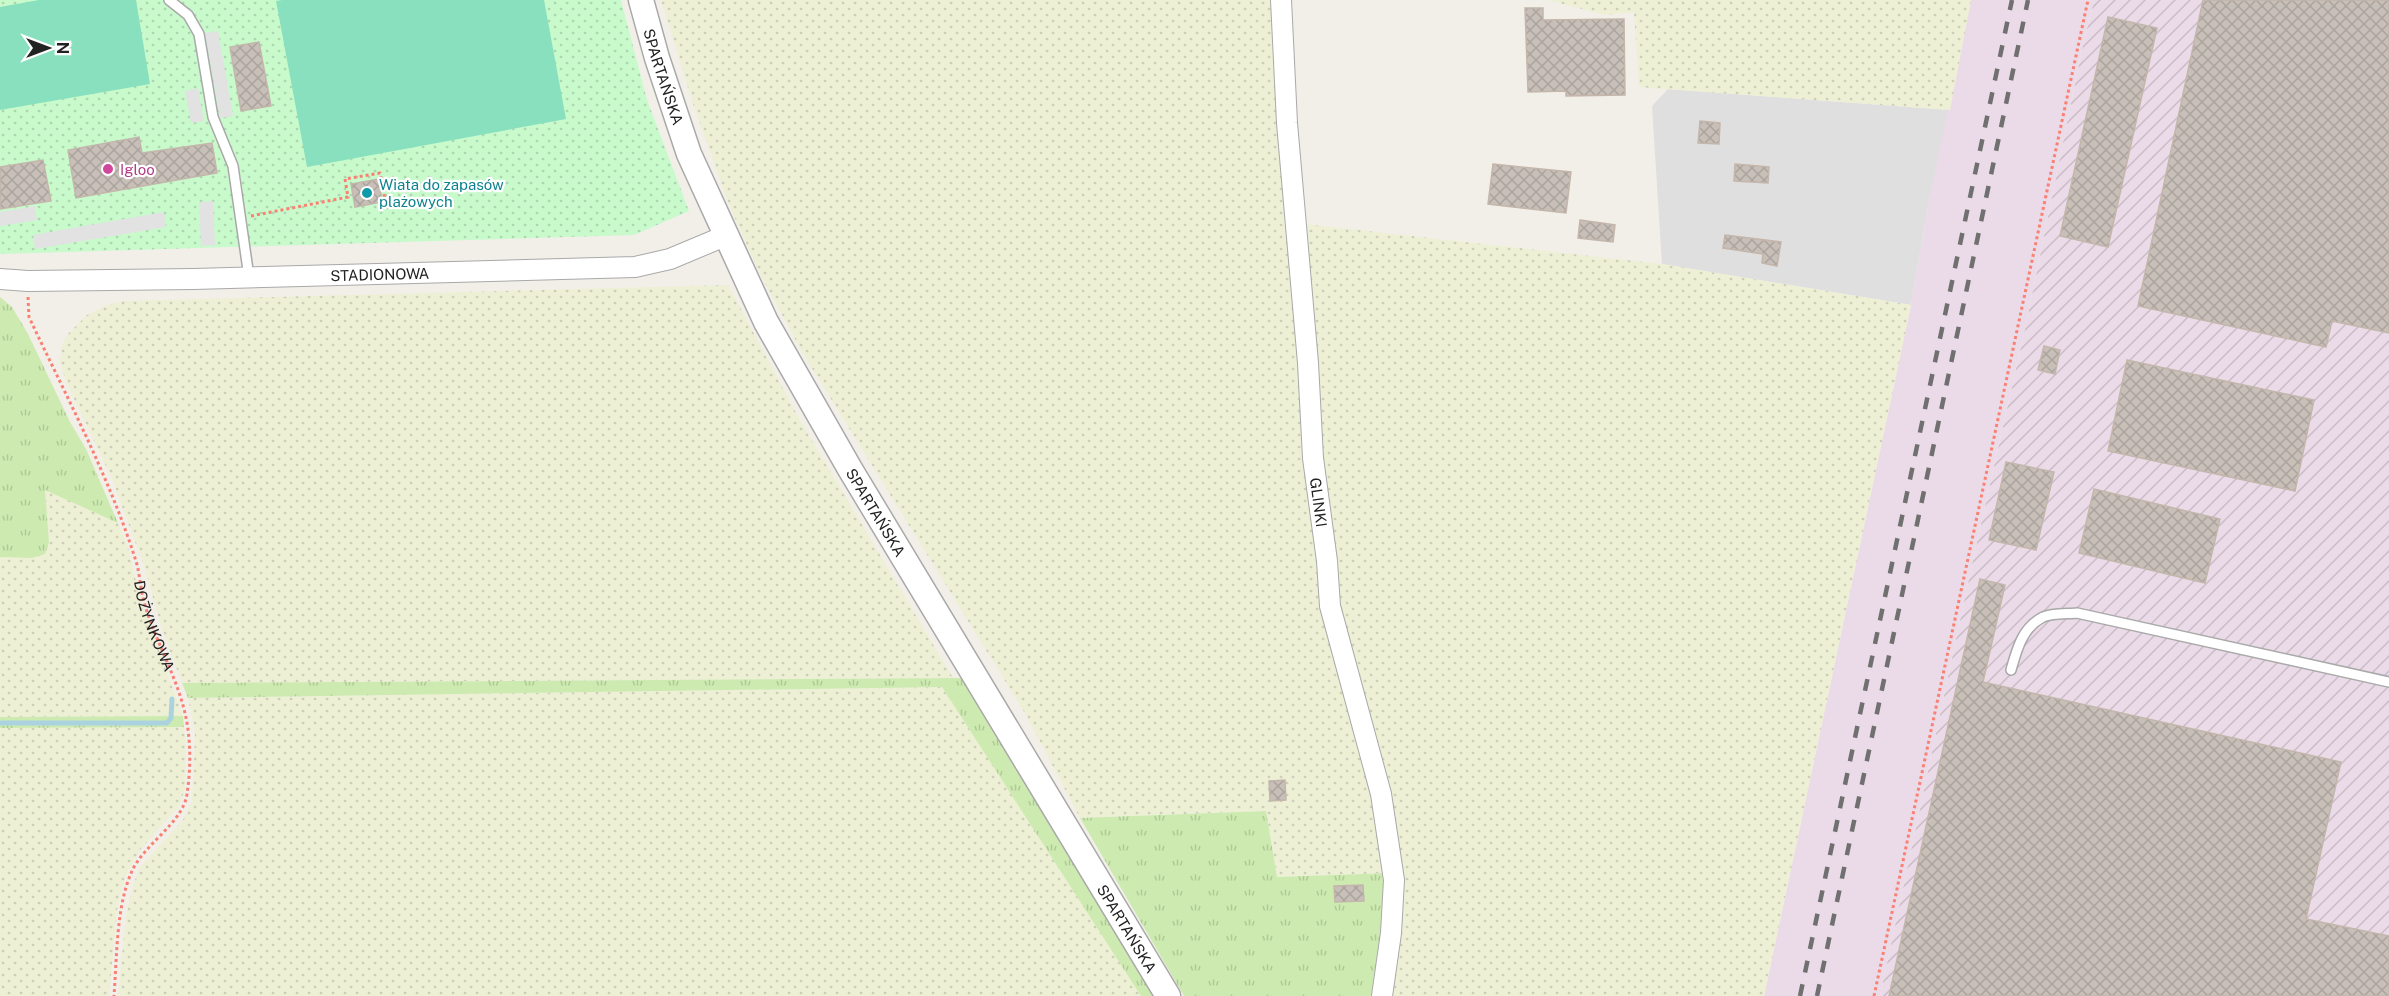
<svg xmlns="http://www.w3.org/2000/svg" width="2389" height="996" viewBox="0 0 2389 996" font-family="'Public Sans',sans-serif">
<defs>
<pattern id="industrial-furrows" width="10" height="10" patternUnits="userSpaceOnUse" patternTransform="scale(1.5)"><rect width="10" height="10" fill="#ebdbe8"/><path d="M-1 1l2-2M0 10L10 0M9 11l2-2" fill="none" stroke="#c9bcc7"/></pattern>
<pattern id="farmland-dots" width="8" height="8" patternUnits="userSpaceOnUse" patternTransform="scale(1.5)"><rect width="8" height="8" fill="#eef0d5"/><path d="M2 2h.1M6 6h.1" fill="none" stroke="#ccceb7" stroke-width="1.8" stroke-linecap="round"/></pattern>
<pattern id="grass-tufts" width="24" height="20" patternUnits="userSpaceOnUse" patternTransform="scale(1.5)"><rect width="24" height="20" fill="#cdebb0"/><path d="M3 7l-1-3M5 7V3M7 7l1-3M15 17l-1-3M17 17v-4M19 17l1-3" fill="none" stroke="#b0c997"/></pattern>
<pattern id="park-dots" width="8" height="8" patternUnits="userSpaceOnUse" patternTransform="scale(1.5)"><rect width="8" height="8" fill="#c8facc"/><path d="M2 2h.1M6 6h.1" fill="none" stroke="#acd6af" stroke-width="1.8" stroke-linecap="round"/></pattern>
<pattern id="building-cross-hatch" width="8" height="8" patternUnits="userSpaceOnUse" patternTransform="scale(1.5)"><rect width="8" height="8" fill="#c7bfb8"/><path d="M0 0l8 8M0 8l8-8" fill="none" stroke="#aba49e"/></pattern>
</defs>
<rect width="100%" height="100%" fill="#f2efe9"/>
<!-- residential -->
<path fill="#e0dfdf" d="M 1668,89 L 1950,110 L 1928,206 L 1911,305 L 1662,264 L 1652,106 Z"/>
<!-- industrial -->
<path fill="url(#industrial-furrows)" d="M 2094,0 L 2389,0 L 2389,996 L 1880,996 L 1972,564 L 2026,324 L 2082,49 Z"/>
<!-- railway -->
<path fill="#ebdbe8" d="M 1971,0 L 2094,0 L 2082,49 L 2026,324 L 1972,564 L 1880,996 L 1764,996 L 1911,305 L 1928,206 Z"/>
<!-- farmland -->
<path fill="url(#farmland-dots)" d="M 661,0 L 1275,0 L 1310,472 L 1363,753 L 1390,873 L 1277,877 L 1266,811 L 1080,818 L 1026,715 L 802,352 L 761,276 L 729,205 L 692,101 Z
M 1548,0 L 1971,0 L 1950,110 L 1639,87 L 1634,12 L 1605,15 Z
M 1304,224 L 1662,264 L 1911,305 L 1764,996 L 1389,996 L 1399,891 L 1337,609 L 1326,513 Z
M 728,285 L 801,422 L 953,678 L 182,683 L 162,630 L 145,569 L 112,479 L 66,382 L 60,362 L 62,345 L 67,335 L 87,315 L 104,306 L 123,301 Z
M 45,489 L 118,523 L 128,547 L 140,599 L 183,716 L 0,717 L 0,557 L 32,558 L 49,542 Z
M 942,687 L 1145,996 L 118,996 L 126,915 L 133,885 L 140,867 L 183,820 L 192,801 L 195,733 L 188,698 Z
M 184,727 L 186,745 L 185,789 L 179,806 L 140,850 L 125,877 L 118,903 L 109,996 L 0,996 L 0,728 Z"/>
<!-- grass -->
<path fill="url(#grass-tufts)" d="M 0,297 L 12,307 L 28,334 L 70,422 L 86,449 L 118,523 L 45,490 L 49,542 L 45,554 L 32,558 L 0,557 Z
M 961,678 L 1156,996 L 1141,996 L 942,687 L 188,698 L 182,683 Z
M 183,716 L 184,727 L 0,728 L 0,717 Z
M 1266,811 L 1277,877 L 1390,873 L 1377,996 L 1184,996 L 1080,818 Z"/>
<!-- park -->
<path fill="url(#park-dots)" d="M 0,0 L 621,0 L 647,100 L 689,211 L 634,235 L 0,254 Z"/>
<!-- pitch -->
<path fill="#88e0be" d="M 39,0 L 136,0 L 150,84 L 0,110 L 0,7 Z
M 282,0 L 544,0 L 566,119 L 307,167 L 276,1 Z"/>
<!-- parking -->
<path fill="#e2e2e2" d="M 218,31 L 233,116 L 220,118 L 205,33 Z
M 198,88 L 204,121 L 191,123 L 185,91 Z
M 213,201 L 215,245 L 201,246 L 199,202 Z
M 35,206 L 37,220 L 0,226 L 0,212 Z
M 164,212 L 166,227 L 35,249 L 33,235 Z"/>
<g fill="none" stroke-linecap="round" stroke-linejoin="round">
<!-- stream -->
<path stroke="#aad3df" stroke-width="5" d="M 0,723 L 167,723 L 171,718 L 172,699"/>
</g>
<!-- building -->
<path fill="url(#building-cross-hatch)" stroke="#c4b6ab" stroke-width="1.5" d="M 2203,0 L 2389,0 L 2389,333 L 2332,321 L 2326,347 L 2138,306 Z
M 1525,8 L 1543,8 L 1543,20 L 1624,19 L 1625,95 L 1566,96 L 1566,91 L 1528,92 Z
M 2108,17 L 2157,28 L 2108,247 L 2060,236 Z
M 259,42 L 271,106 L 241,111 L 230,47 Z
M 1700,121 L 1720,123 L 1719,144 L 1698,143 Z
M 139,137 L 142,153 L 212,143 L 217,173 L 76,198 L 68,150 Z
M 43,160 L 51,201 L 0,209 L 0,167 Z
M 1493,164 L 1571,172 L 1566,213 L 1488,204 Z
M 1735,164 L 1769,167 L 1768,183 L 1734,181 Z
M 379,179 L 382,202 L 355,207 L 351,184 Z
M 1580,220 L 1615,225 L 1613,242 L 1578,238 Z
M 1725,235 L 1781,242 L 1777,266 L 1762,263 L 1763,254 L 1723,248 Z
M 2044,346 L 2060,350 L 2055,374 L 2038,370 Z
M 2127,360 L 2314,400 L 2295,491 L 2108,451 Z
M 2006,462 L 2054,472 L 2036,550 L 1989,540 Z
M 2094,489 L 2220,519 L 2205,583 L 2079,553 Z
M 1980,579 L 2005,585 L 1983,682 L 2341,762 L 2306,919 L 2389,936 L 2389,996 L 1889,996 Z
M 1285,780 L 1286,800 L 1270,801 L 1269,781 Z
M 1363,885 L 1364,901 L 1335,902 L 1334,886 Z"/>
<g fill="none" stroke-linecap="round" stroke-linejoin="round">
<defs>
<path id="service" d="M 169,0 L 188,15 L 199,34 L 213,117 L 233,166 L 249,277
M 2011,670 C 2017,649 2022,628 2043,617 C 2052,613 2068,614 2077,613 L 2389,682"/>
<g id="minor">
<path id="s2" d="M 1281,0 L 1287,123 L 1308,363 L 1313,458 L 1327,561 L 1330,606 L 1381,794 L 1394,880 L 1391,933 L 1382,996"/>
<path id="s3" d="M 0,279 L 28,281 L 194,279 L 635,267 L 670,259 L 725,236"/>
</g>
<g id="tertiary">
<path id="s4" d="M 641,0 L 657,58 L 689,154 L 766,322 L 850,469 L 1168,996"/>
</g>
</defs>
<!-- service casing -->
<use href="#service" stroke="#a9a9a9" stroke-width="12"/>
<!-- minor casing -->
<use href="#minor" stroke="#a9a9a9" stroke-width="22"/>
<!-- tertiary casing -->
<use href="#tertiary" stroke="#a9a9a9" stroke-width="27"/>
<!-- path -->
<g stroke="#fa8072" stroke-width="3" stroke-dasharray="3 3" stroke-linecap="butt">
<path d="M 251,216 L 348,197 L 345,179 L 380,173 L 387,210"/>
<path id="s1" d="M 28,297 L 29,317 C 66,396 108,474 135,558 C 140,572 140,588 144,602 C 155,640 176,675 185,713 C 191,739 191,768 187,794 C 183,823 144,844 132,871 C 116,906 117,957 114,996"/>
<path d="M 1874,996 L 2088,0"/>
</g>
<!-- service -->
<use href="#service" stroke="#fff" stroke-width="9"/>
<!-- minor -->
<use href="#minor" stroke="#fff" stroke-width="20"/>
<!-- tertiary -->
<use href="#tertiary" stroke="#fff" stroke-width="24"/>
<!-- rail -->
<path stroke="#707070" stroke-width="4.5" stroke-dasharray="12 12" stroke-linecap="butt" d="M 1800,996 L 2012,0
M 1817,996 L 2028,0"/>
</g>
<!-- markers -->
<circle fill="#d1479c" stroke="#fff" stroke-width="2" cx="108" cy="169" r="6"/>
<circle fill="#0f9aa8" stroke="#fff" stroke-width="2" cx="367" cy="193" r="6"/>
<g text-anchor="middle" dominant-baseline="central" stroke-width="4.5" stroke-linejoin="round" paint-order="stroke">
<!-- street labels -->
<g font-size="15" fill="#222" stroke="#fff">
<text stroke="none"><textPath href="#s4" startOffset="80">SPARTAŃSKA</textPath></text>
<text stroke="none"><textPath href="#s3" startOffset="380">STADIONOWA</textPath></text>
<text stroke="none"><textPath href="#s2" startOffset="504">GLINKI</textPath></text>
<text stroke="none"><textPath href="#s4" startOffset="566">SPARTAŃSKA</textPath></text>
<text stroke="none"><textPath href="#s1" startOffset="354">DOŻYNKOWA</textPath></text>
<text stroke="none"><textPath href="#s4" startOffset="1052">SPARTAŃSKA</textPath></text>
</g>
<!-- hotel labels -->
<g font-size="15" fill="#b23c85" stroke="#fff" text-anchor="start">
<text x="120" y="169">Igloo</text>
</g>
<!-- culture labels -->
<g font-size="15" fill="#0d838f" stroke="#fff" text-anchor="start">
<text x="379" y="184">Wiata do zapasów<tspan x="379" dy="17">plażowych</tspan></text>
</g>
</g>
<!-- north arrow -->
<g transform="translate(48 48) rotate(90)" stroke="#ffffff" stroke-width="4.5" paint-order="stroke">
<path d="M0-4.5L10 22L0 15L-10 22Z" fill="#222222"/>
<text y="-9" font-size="16" font-weight="bold" text-anchor="middle" fill="#222222">N</text>
</g>
</svg>
